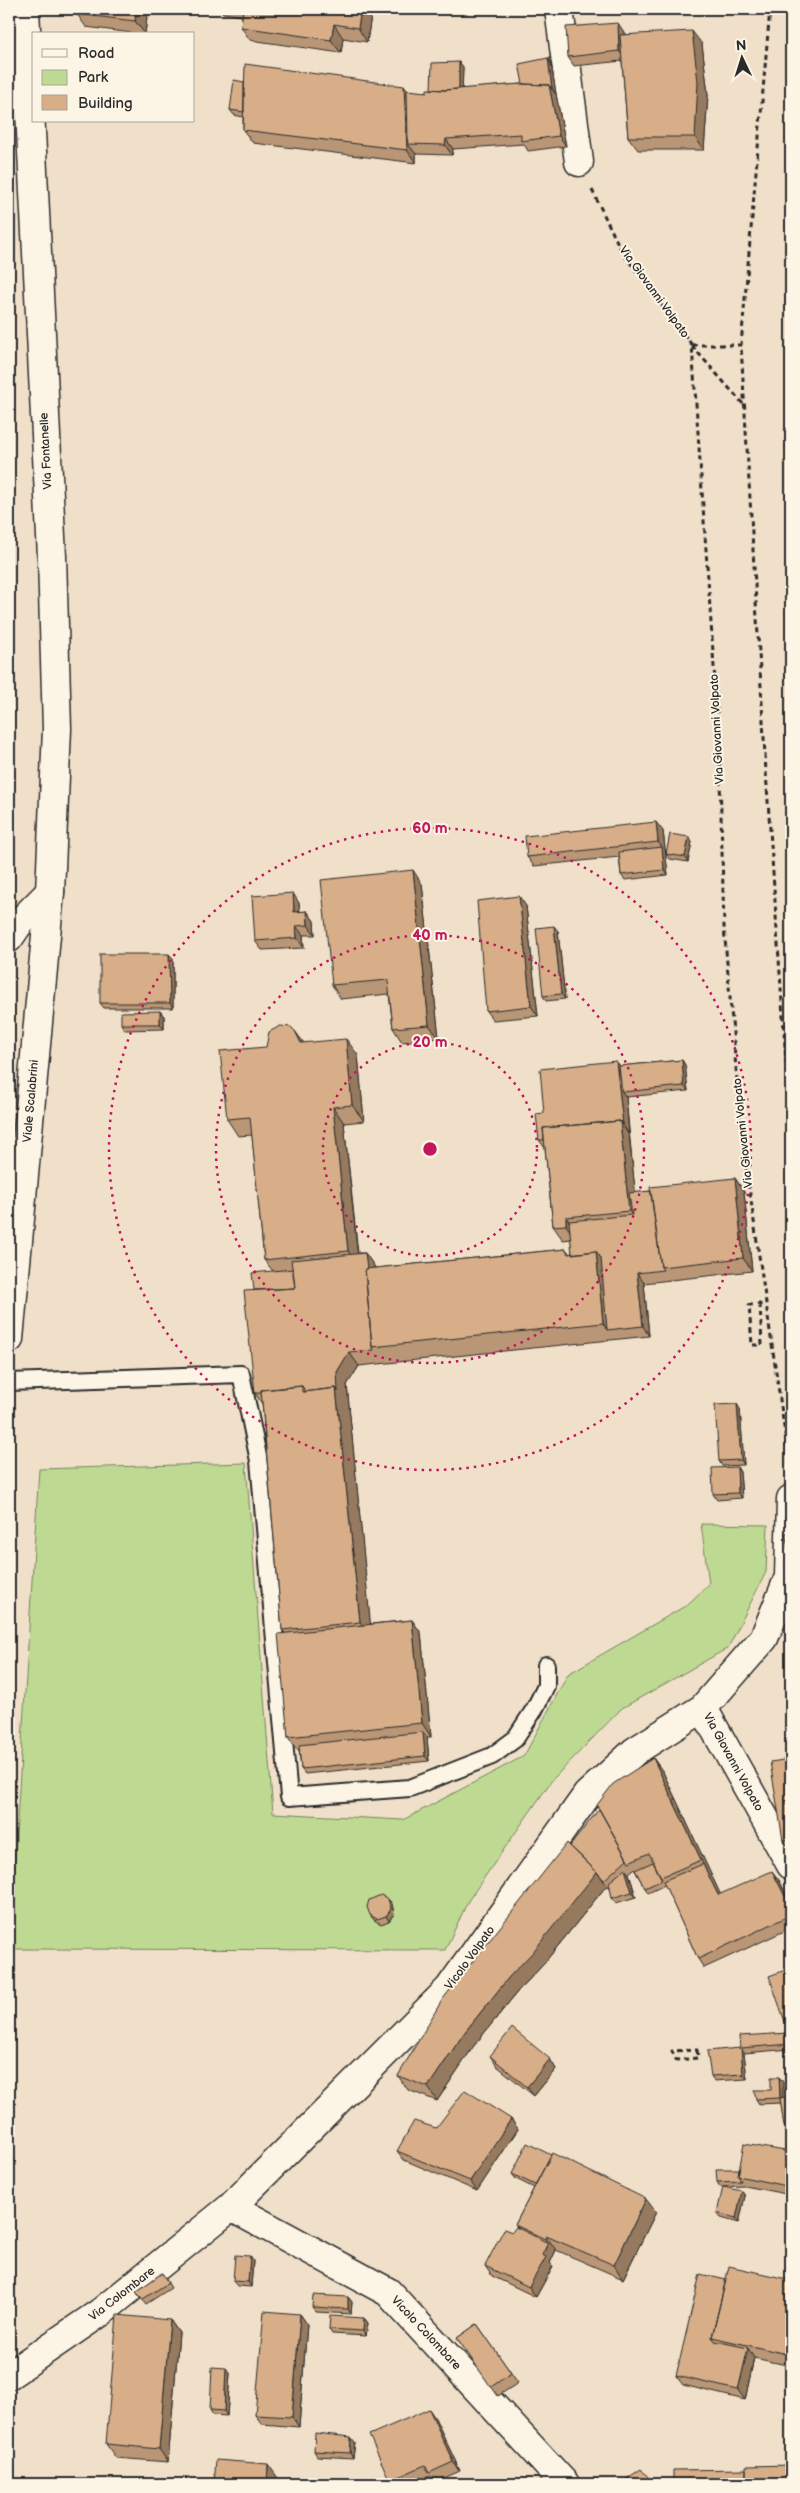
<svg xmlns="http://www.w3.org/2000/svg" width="800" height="2493" viewBox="0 0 800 2493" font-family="'Balsamiq Sans',sans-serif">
<rect width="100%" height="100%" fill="#f1e0c9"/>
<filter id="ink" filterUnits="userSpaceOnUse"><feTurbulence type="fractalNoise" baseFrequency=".02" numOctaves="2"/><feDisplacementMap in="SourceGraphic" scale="10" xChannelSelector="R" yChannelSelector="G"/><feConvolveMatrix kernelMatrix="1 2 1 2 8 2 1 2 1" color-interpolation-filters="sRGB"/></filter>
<g filter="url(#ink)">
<!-- green -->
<path fill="#beda92" stroke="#74825e" d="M 246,1463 L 273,1813 L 403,1820 L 524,1756 L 568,1674 L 687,1605 L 709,1584 L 701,1524 L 768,1525 L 766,1572 L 728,1648 L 622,1708 L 552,1780 L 468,1901 L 445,1950 L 9,1949 L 39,1469 Z"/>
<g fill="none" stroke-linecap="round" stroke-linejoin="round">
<defs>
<path id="lane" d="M 9,1382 L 241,1374 L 259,1461 L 289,1797 L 410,1788 L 492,1756 L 515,1739 L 534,1710 L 546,1686 L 546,1665"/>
<path id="street" d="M 559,9 L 579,162
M 9,938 L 20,922 L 50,892
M 703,1708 L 791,1865
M 231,2207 L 388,2292 L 565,2484
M 9,2375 L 101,2312 L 231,2207 L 449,1989 L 587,1795 L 635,1751 L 703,1708 L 764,1638 L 789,1577 L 791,1499"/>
<path id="secondary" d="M 9,1339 L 50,892 L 57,729 L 52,557 L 25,9"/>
</defs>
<!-- lane casing -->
<use href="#lane" stroke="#2b2b2b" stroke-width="20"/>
<!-- street casing -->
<use href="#street" stroke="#2b2b2b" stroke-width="31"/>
<!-- secondary casing -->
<use href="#secondary" stroke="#2b2b2b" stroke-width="31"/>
<!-- path -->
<path stroke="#2b2b2b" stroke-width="3" stroke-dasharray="5 4" stroke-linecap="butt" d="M 770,9 L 741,345 L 766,772 L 791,1132
M 592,190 L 622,252 L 692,345 L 719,740 L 724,927 L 742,1139 L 790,1468
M 692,345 L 741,345
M 692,346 L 744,405
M 760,1304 L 762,1345 L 752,1345 L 749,1305 Z
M 697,2050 L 698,2058 L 676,2060 L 672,2051 Z"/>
<!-- lane -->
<use href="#lane" stroke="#fcf5e5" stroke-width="16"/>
<!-- street -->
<use href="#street" stroke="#fcf5e5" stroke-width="28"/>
<!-- secondary -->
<use href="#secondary" stroke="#fcf5e5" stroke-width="28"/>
</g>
<!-- wall -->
<path fill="#b99675" stroke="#2b2b2b" d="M 77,9 L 148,9 L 145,34 L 139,34 L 86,27 L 77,14 Z
M 220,9 L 372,9 L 367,42 L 343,38 L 341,53 L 250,40 L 241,27 L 242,16 L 223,13 Z
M 624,32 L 624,34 L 702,44 L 708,95 L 704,150 L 638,150 L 628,137 L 622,61 L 574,66 L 568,57 Z
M 548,58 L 551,63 L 556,94 L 566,146 L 528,151 L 524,144 L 453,149 L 452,155 L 416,154 L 416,163 L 253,143 L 243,130 L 243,117 L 234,115 L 230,110 L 244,82 L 427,92 L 431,89 L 459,62 L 463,67 L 462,89 L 523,84 Z
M 663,831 L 668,875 L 625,880 L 621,875 L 619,857 L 534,866 L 527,857 Z
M 692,842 L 688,862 L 670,859 L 666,854 Z
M 422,884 L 439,1038 L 402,1042 L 393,1028 L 389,994 L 341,999 L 332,985 Z
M 299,903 L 300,912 L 307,911 L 314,921 L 315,935 L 303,935 L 304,948 L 262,950 L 255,941 Z
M 526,906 L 538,1016 L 493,1020 L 486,1011 Z
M 558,931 L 565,999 L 546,1001 L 543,996 Z
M 169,954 L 173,959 L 173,1008 L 104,1008 L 100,1003 Z
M 160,1011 L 164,1016 L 164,1029 L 125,1030 L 121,1024 Z
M 304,1043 L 358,1055 L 364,1121 L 344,1123 L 358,1253 L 365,1253 L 374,1266 L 375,1268 L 566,1249 L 570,1254 L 572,1254 L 571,1239 L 563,1240 L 553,1226 L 545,1148 L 539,1140 L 544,1113 L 616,1061 L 620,1066 L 682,1060 L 685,1065 L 688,1091 L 626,1097 L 635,1193 L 650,1191 L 735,1178 L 744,1192 L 752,1271 L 644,1283 L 649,1336 L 359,1366 L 347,1385 L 370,1624 L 412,1620 L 421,1633 L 431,1737 L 427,1737 L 429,1761 L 305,1774 L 301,1769 L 299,1750 L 297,1750 L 288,1737 L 285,1633 L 282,1630 L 262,1404 L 255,1393 L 254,1290 L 273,1271 L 264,1260 L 252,1135 L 238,1136 L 227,1119 Z
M 740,1409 L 744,1465 L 722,1466 L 719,1461 Z
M 737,1467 L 740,1472 L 742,1498 L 717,1500 L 713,1494 Z
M 653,1758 L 663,1772 L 720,1894 L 779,1880 L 791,1904 L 791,1928 L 704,1968 L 698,1959 L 665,1885 L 648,1893 L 634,1869 L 629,1873 L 636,1897 L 616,1903 L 612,1898 L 611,1889 L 607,1885 L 541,1967 L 518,1991 L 473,2047 L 437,2101 L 408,2090 L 398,2076 L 570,1846 Z
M 791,1759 L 791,1849 L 790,1849 L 783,1840 Z
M 388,1899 L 392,1904 L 394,1914 L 389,1921 L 381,1924 L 374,1920 L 370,1915 Z
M 791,1968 L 791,2049 L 744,2053 L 747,2079 L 714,2081 L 711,2076 L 740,2048 L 789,2033 Z
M 490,2056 L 550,2059 L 556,2069 L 534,2096 L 497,2066 Z
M 779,2077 L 783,2082 L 783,2098 L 791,2096 L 791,2130 L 788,2131 L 784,2126 L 781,2103 L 759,2104 L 756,2099 L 771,2090 Z
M 511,2119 L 518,2129 L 477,2191 L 404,2160 L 397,2151 L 436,2128 Z
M 791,2152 L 791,2195 L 745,2186 L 720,2187 L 717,2182 L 739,2169 Z
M 512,2174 L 656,2212 L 623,2279 L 556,2250 L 550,2263 L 553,2266 L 536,2297 L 492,2276 L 485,2266 L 512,2232 L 518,2228 L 515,2225 L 534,2188 L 516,2179 Z
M 745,2196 L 739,2223 L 721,2218 L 717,2213 Z
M 253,2261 L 251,2287 L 237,2286 L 233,2281 Z
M 162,2273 L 171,2288 L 146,2304 L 136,2292 Z
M 726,2280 L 791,2280 L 791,2366 L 754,2358 L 745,2400 L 683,2385 L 676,2376 Z
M 348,2297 L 352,2302 L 351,2314 L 316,2312 L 312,2307 Z
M 300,2314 L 307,2324 L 299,2427 L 262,2424 L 255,2415 Z
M 364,2318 L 368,2323 L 366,2336 L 332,2334 L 329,2329 Z
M 170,2320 L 179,2333 L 168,2462 L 116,2458 L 106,2444 Z
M 477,2324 L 518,2383 L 498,2396 L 457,2338 Z
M 230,2373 L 227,2416 L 213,2415 L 210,2410 Z
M 435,2418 L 460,2471 L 435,2482 L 431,2476 L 411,2484 L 393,2484 L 390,2481 Z
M 355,2442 L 353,2458 L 317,2456 L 314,2451 Z"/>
<!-- shaded-wall -->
<path fill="#967a5f" stroke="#2b2b2b" d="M 137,9 L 148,9 L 145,34 L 135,21 Z
M 361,9 L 372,9 L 367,42 L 358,28 Z
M 618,23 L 624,32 L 626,60 L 619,51 Z
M 334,24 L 343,38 L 341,53 L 331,40 Z
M 692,31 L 702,44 L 708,95 L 704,150 L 695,137 Z
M 548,58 L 551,63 L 556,94 L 552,89 Z
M 459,62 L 463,67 L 462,99 L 459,94 Z
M 549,85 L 556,94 L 566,146 L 559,136 Z
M 404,86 L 414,100 L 408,144 L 416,154 L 416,163 L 407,150 Z
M 446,139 L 453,149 L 452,155 L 445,145 Z
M 656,822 L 663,831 L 668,875 L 664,870 L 662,847 L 658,842 Z
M 689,837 L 692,842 L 688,862 L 685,857 Z
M 413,870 L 422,884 L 439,1038 L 429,1025 Z
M 293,893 L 299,903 L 301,922 L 294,912 Z
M 519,896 L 526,906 L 538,1016 L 531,1006 Z
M 307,911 L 314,921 L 315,935 L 308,925 Z
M 296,926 L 303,935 L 304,948 L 297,938 Z
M 554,926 L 558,931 L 565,999 L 561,994 Z
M 169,954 L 173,959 L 173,1008 L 170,1003 Z
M 160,1011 L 164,1016 L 164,1029 L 160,1024 Z
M 295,1031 L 307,1047 L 301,1043 Z
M 346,1039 L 358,1055 L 364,1121 L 352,1105 Z
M 682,1060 L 685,1065 L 688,1091 L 684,1086 Z
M 616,1061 L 623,1071 L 622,1092 L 626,1097 L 629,1135 L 623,1125 Z
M 333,1107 L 344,1123 L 359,1268 L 348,1251 Z
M 620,1121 L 629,1135 L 639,1225 L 629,1211 Z
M 735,1178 L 744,1192 L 752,1271 L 743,1258 Z
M 566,1217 L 575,1230 L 575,1239 L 566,1225 Z
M 596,1251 L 608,1268 L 607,1330 L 603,1323 Z
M 365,1253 L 374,1266 L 382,1346 L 374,1346 Z
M 637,1273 L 644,1283 L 649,1336 L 643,1326 Z
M 349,1352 L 359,1366 L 347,1385 L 372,1639 L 360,1622 L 336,1388 L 337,1372 Z
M 737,1404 L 740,1409 L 744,1465 L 741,1460 Z
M 737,1467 L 740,1472 L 742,1498 L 738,1493 Z
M 412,1620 L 421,1633 L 431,1737 L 422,1723 Z
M 423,1732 L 427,1737 L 429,1761 L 425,1756 Z
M 653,1758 L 663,1772 L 725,1904 L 718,1895 L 703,1864 L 701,1860 Z
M 625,1869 L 629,1874 L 636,1897 L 632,1892 Z
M 772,1871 L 779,1880 L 791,1904 L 791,1908 Z
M 597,1872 L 607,1885 L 541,1967 L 518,1991 L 473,2047 L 437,2101 L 428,2087 L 464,2033 L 509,1977 Z
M 388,1899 L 392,1904 L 394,1914 L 389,1921 L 386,1916 Z
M 741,2048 L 744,2053 L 747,2079 L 743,2074 Z
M 550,2059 L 556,2069 L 534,2096 L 527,2087 Z
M 779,2077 L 783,2082 L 783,2103 L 780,2098 Z
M 511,2119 L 518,2129 L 477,2191 L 470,2181 Z
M 742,2191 L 745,2196 L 739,2223 L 736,2218 Z
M 646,2199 L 656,2212 L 623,2279 L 614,2265 Z
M 546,2236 L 556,2250 L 550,2263 L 553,2266 L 536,2297 L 529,2287 L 548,2243 L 545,2239 Z
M 250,2256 L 253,2261 L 251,2287 L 248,2282 Z
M 348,2297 L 352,2302 L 351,2314 L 348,2309 Z
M 300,2314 L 307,2324 L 299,2427 L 292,2417 Z
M 364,2318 L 368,2323 L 366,2336 L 363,2331 Z
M 170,2320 L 179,2333 L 168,2462 L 159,2449 Z
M 748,2348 L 754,2358 L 745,2400 L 738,2390 Z
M 226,2368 L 230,2373 L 227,2416 L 224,2411 Z
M 429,2409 L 435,2418 L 460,2471 L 453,2462 Z
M 351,2437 L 355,2442 L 353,2458 L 350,2453 Z
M 268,2464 L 278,2478 L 277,2484 L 267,2484 Z"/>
<!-- building -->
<path fill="#d7ae88" stroke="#2b2b2b" d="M 77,9 L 137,9 L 135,21 L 77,14 Z
M 239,9 L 361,9 L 358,28 L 334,24 L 331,40 L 241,27 L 243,9 Z
M 618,23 L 619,51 L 568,57 L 566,27 Z
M 692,31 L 698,82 L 695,137 L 628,137 L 620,35 Z
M 548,58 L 552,89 L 549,85 L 523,84 L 519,64 Z
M 459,62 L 459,89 L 444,90 L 431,89 L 432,63 Z
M 245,64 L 404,86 L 407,150 L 243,130 Z
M 234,80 L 244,82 L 244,112 L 230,110 Z
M 521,84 L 549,85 L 559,136 L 521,141 L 521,134 L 446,139 L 445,145 L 408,144 L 407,90 L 427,92 L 427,89 L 444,90 Z
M 656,822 L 658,842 L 527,857 L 525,836 Z
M 670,834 L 689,837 L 685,857 L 666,854 Z
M 662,847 L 664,870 L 621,875 L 619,852 Z
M 413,870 L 429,1025 L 393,1028 L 388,980 L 332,985 L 321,880 Z
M 293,893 L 294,912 L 307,911 L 308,925 L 296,926 L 297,938 L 255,941 L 252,896 Z
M 519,896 L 531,1006 L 486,1011 L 477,901 Z
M 554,926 L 561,994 L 543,996 L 536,928 Z
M 100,954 L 169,954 L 170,1003 L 100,1003 Z
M 160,1011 L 160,1024 L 121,1024 L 121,1012 Z
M 280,1026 L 291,1027 L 295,1031 L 301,1043 L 346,1039 L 352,1105 L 333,1107 L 348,1251 L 264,1260 L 250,1117 L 227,1119 L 220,1051 L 266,1047 L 269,1032 Z
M 682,1060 L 684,1086 L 622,1092 L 619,1066 Z
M 616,1061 L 623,1125 L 620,1121 L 543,1128 L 544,1140 L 539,1140 L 536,1114 L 544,1113 L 540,1069 Z
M 620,1121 L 629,1211 L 566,1217 L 566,1225 L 553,1226 L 543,1128 Z
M 735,1178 L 743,1258 L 661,1267 L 650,1187 Z
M 651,1191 L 661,1267 L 663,1270 L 637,1273 L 643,1326 L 607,1330 L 601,1258 L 596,1251 L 572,1254 L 569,1221 L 632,1215 L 629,1193 Z
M 566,1249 L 568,1254 L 596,1251 L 603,1323 L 372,1347 L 365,1269 Z
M 365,1253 L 367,1269 L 365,1269 L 372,1347 L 374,1350 L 349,1352 L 337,1372 L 338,1392 L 336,1388 L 304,1392 L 304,1389 L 302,1386 L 261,1390 L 261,1393 L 255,1393 L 244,1291 L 295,1288 L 291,1260 Z
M 293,1269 L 295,1288 L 254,1290 L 252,1273 Z
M 302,1386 L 302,1392 L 336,1388 L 360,1622 L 282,1630 L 261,1390 Z
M 737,1404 L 741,1460 L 719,1461 L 715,1405 Z
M 737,1467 L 738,1493 L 713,1494 L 712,1468 Z
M 791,1532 L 791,1563 L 785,1533 Z
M 412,1620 L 422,1723 L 288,1737 L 278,1634 Z
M 423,1732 L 425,1756 L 301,1769 L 299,1745 Z
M 653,1758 L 701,1860 L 661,1877 L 649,1853 L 629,1862 L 597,1805 L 613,1784 Z
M 791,1759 L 791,1840 L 790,1839 L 783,1840 L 770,1762 Z
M 599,1809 L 627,1859 L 604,1880 L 597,1872 L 570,1846 Z
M 567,1843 L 597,1872 L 532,1953 L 509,1977 L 464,2033 L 428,2087 L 398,2076 L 442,2000 Z
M 653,1862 L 662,1880 L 645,1888 L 635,1870 Z
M 703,1864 L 718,1895 L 772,1871 L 791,1908 L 791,1915 L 698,1959 L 663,1881 Z
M 625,1869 L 632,1892 L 612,1898 L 609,1882 Z
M 381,1895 L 388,1899 L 391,1909 L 386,1916 L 377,1919 L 370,1915 L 367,1907 L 369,1900 Z
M 791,1968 L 791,2039 L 769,1976 Z
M 512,2028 L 550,2059 L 527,2087 L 490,2056 Z
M 789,2033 L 791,2039 L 791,2044 L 741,2048 L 743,2074 L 711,2076 L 707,2051 L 740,2048 L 739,2036 Z
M 771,2077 L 779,2077 L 780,2098 L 756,2099 L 754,2090 L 771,2090 Z
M 465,2090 L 511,2119 L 470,2181 L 397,2151 L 414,2121 L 436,2128 Z
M 791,2096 L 791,2125 L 784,2126 L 780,2098 Z
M 527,2143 L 551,2155 L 535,2185 L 512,2174 Z
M 744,2144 L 791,2152 L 791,2187 L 738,2176 Z
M 552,2153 L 646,2199 L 614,2265 L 546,2236 L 545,2239 L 515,2225 Z
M 716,2169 L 739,2169 L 738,2176 L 741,2181 L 717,2182 Z
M 723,2187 L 742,2191 L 736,2218 L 717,2213 Z
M 516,2227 L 548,2243 L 542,2255 L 546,2257 L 529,2287 L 485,2266 L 504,2229 L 512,2232 Z
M 235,2255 L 250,2256 L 248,2282 L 233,2281 Z
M 729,2266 L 791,2280 L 791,2355 L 712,2337 Z
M 162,2273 L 168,2283 L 143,2299 L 136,2292 Z
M 700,2274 L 726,2280 L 712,2337 L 715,2341 L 748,2348 L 738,2390 L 676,2376 Z
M 313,2295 L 348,2297 L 348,2309 L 312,2307 Z
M 264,2311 L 300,2314 L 292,2417 L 255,2415 Z
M 117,2315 L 170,2320 L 159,2449 L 106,2444 Z
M 330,2316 L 364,2318 L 363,2331 L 329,2329 Z
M 477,2324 L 511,2373 L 491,2387 L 457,2338 Z
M 212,2367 L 226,2368 L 224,2411 L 210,2410 Z
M 429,2409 L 453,2462 L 429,2473 L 425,2465 L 390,2481 L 369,2435 Z
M 315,2433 L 351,2437 L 350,2453 L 314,2451 Z
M 216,2460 L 268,2464 L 267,2484 L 214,2484 Z
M 791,2465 L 791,2484 L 746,2484 L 746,2466 Z
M 641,2469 L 654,2484 L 619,2484 Z
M 746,2469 L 746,2484 L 673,2484 L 673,2470 Z"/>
</g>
<!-- distance rings -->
<g fill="none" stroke="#c2185b" stroke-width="2.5" stroke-dasharray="2.5 5">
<circle cx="430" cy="1149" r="107"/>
<circle cx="430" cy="1149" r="214"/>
<circle cx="430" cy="1149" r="321"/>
</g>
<g text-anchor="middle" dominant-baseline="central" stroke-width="4" stroke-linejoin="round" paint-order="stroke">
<!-- street labels -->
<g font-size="12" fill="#2b2b2b" stroke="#fcf5e5">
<text transform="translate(654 292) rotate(54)">Via Giovanni Volpato</text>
<text transform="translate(46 451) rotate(-93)">Via Fontanelle</text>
<text transform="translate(717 729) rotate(-93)">Via Giovanni Volpato</text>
<text transform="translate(31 1101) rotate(-85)">Viale Scalabrini</text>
<text transform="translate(743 1133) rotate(-96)">Via Giovanni Volpato</text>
<text transform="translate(733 1762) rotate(61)">Via Giovanni Volpato</text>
<text transform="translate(470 1958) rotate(-54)">Vicolo Volpato</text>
<text transform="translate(122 2294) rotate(-38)">Via Colombare</text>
<text transform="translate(426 2333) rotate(47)">Vicolo Colombare</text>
</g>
</g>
<circle cx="430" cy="1149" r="8" fill="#c2185b" stroke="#fcf5e5" stroke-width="2.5"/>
<g font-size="15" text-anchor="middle" font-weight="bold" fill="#c2185b" stroke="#fcf5e5" stroke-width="4" stroke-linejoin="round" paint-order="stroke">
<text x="430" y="833">60 m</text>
<text x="430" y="940">40 m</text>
<text x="430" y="1047">20 m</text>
</g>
<!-- margin -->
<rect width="800" height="2493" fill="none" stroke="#fcf5e5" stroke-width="30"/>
<rect x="15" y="15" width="770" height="2463" fill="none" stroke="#2b2b2b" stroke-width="2" filter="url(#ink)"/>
<!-- legend -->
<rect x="32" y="32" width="162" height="90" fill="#fcf5e5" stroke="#a8a49b"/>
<rect x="42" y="49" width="25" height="8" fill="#fcf5e5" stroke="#a8a49b"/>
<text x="78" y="58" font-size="15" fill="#2b2b2b">Road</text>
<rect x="42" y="70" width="25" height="15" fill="#beda92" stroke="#a8a49b"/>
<text x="78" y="82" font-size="15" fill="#2b2b2b">Park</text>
<rect x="42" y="95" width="25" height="15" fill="#d7ae88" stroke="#a8a49b"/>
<text x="78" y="108" font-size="15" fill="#2b2b2b">Building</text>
<!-- north arrow -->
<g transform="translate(742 58) rotate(356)" stroke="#fcf5e5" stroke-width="4" paint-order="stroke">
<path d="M0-4L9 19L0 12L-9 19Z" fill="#2b2b2b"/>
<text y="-8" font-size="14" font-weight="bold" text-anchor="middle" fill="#2b2b2b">N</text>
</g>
</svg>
